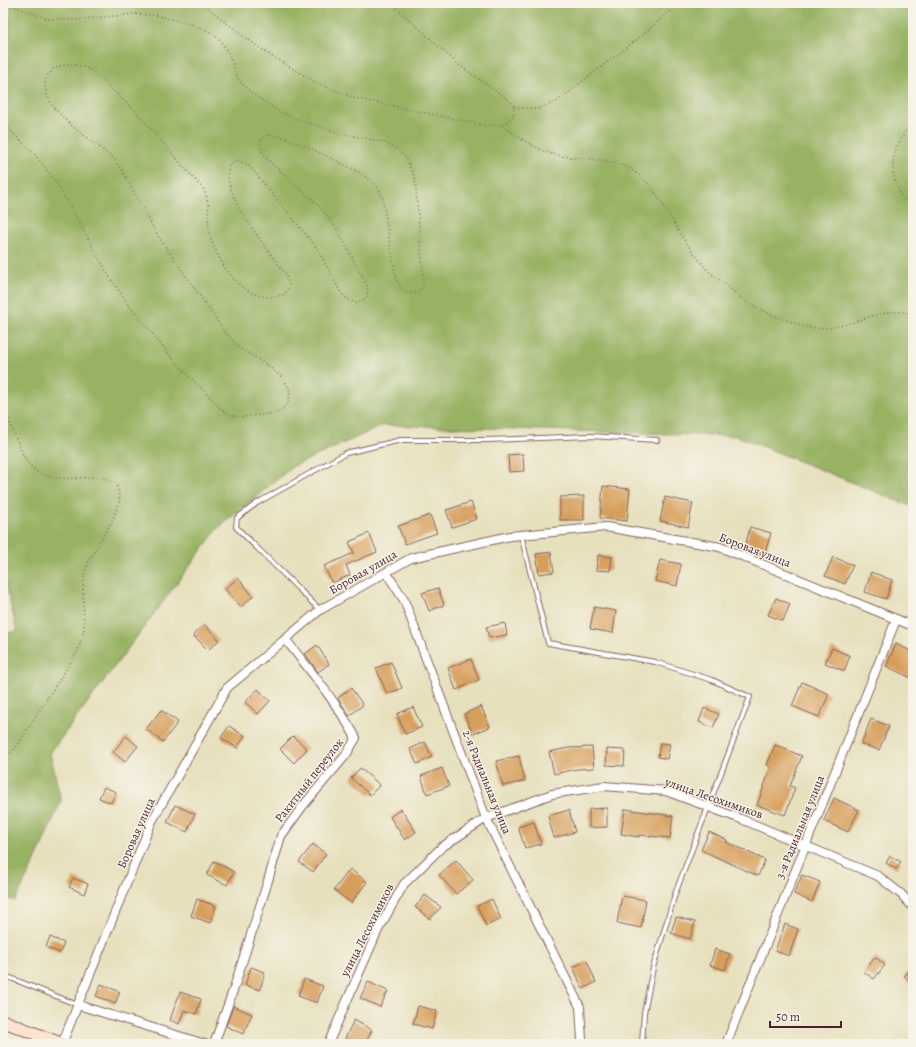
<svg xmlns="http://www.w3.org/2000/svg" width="916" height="1047" viewBox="0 0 916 1047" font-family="Alegreya,serif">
<rect width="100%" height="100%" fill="#f7f3e8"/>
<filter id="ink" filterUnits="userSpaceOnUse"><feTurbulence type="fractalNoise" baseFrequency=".025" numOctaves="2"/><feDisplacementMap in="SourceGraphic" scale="8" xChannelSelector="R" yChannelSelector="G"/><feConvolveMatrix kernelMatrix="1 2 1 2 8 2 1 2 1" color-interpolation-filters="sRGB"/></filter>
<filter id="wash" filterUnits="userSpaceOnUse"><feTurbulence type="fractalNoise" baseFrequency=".012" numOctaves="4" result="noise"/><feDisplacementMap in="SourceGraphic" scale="16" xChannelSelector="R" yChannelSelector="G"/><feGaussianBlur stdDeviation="0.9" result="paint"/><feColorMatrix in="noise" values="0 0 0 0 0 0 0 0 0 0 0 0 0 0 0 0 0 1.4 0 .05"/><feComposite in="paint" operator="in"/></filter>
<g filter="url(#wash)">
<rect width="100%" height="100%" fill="#e7e0bd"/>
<!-- forest -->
<path fill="#98b263" stroke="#716847" d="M 11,3 L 913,3 L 913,507 L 737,436 L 384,425 L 292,467 L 218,528 L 50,753 L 61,801 L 35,861 L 15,901 L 3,897 L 3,634 L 17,631 L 3,574 L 3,119 Z"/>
<g id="blocks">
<!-- building -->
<path fill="#d79e5a" d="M 523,454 L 524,471 L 509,472 L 508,455 Z
M 603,486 L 630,489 L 627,521 L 600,518 Z
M 584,496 L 584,520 L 560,520 L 560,497 Z
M 665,497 L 693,503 L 688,527 L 660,521 Z
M 471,502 L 477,519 L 452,527 L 446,510 Z
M 430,515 L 437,533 L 405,544 L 398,526 Z
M 750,527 L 771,533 L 765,553 L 745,547 Z
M 369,533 L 377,552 L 346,565 L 350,575 L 332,583 L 324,566 L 354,553 L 349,542 Z
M 551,552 L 554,572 L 539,574 L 536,554 Z
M 598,555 L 612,557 L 610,571 L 596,570 Z
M 833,557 L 853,565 L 845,584 L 825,576 Z
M 660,560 L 681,564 L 677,586 L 655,581 Z
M 871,572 L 892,580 L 886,599 L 865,592 Z
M 238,578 L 253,596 L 241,607 L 225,589 Z
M 438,588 L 444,605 L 429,611 L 422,593 Z
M 776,598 L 790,604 L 783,621 L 768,615 Z
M 594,607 L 616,611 L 613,633 L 590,629 Z
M 505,623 L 507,635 L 489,638 L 486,627 Z
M 204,624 L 219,640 L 208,650 L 193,635 Z
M 896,644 L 913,652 L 913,679 L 886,666 Z
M 317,645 L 329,664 L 318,672 L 305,654 Z
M 832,648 L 850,656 L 844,671 L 825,663 Z
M 471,659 L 479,680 L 456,690 L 448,668 Z
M 391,662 L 402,688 L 387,694 L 376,668 Z
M 802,682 L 829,694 L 819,717 L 792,706 Z
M 351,688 L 363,705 L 349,716 L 338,698 Z
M 258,689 L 270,701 L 258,714 L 245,702 Z
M 481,706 L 490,727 L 473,734 L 464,714 Z
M 413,707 L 422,727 L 405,734 L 397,714 Z
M 704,708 L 719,714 L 713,728 L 699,722 Z
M 161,710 L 178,722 L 163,742 L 146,729 Z
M 871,719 L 889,726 L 879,750 L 861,744 Z
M 229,726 L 245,736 L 237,748 L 221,738 Z
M 126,736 L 138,746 L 125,762 L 113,752 Z
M 293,736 L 307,749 L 294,763 L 280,749 Z
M 425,742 L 432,757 L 417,764 L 410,749 Z
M 660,743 L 670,744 L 667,759 L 658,757 Z
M 775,745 L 802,756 L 790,786 L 795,788 L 785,815 L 757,805 L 771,767 L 767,765 Z
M 592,747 L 594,768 L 577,769 L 554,774 L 549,752 L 568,748 Z
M 607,749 L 625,750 L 624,766 L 606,765 Z
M 519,756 L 525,781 L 503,786 L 496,761 Z
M 360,768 L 380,785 L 370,795 L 351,778 Z
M 442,768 L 449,786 L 427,794 L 421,776 Z
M 104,787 L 116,792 L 111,803 L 99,798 Z
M 834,798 L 859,810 L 848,832 L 824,821 Z
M 175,805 L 195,814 L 187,832 L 167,822 Z
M 607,808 L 607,827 L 589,828 L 589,809 Z
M 401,809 L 416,832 L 405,840 L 390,817 Z
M 625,809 L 673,816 L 670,838 L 639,835 L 639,837 L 621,834 Z
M 569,810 L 575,832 L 554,838 L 548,816 Z
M 534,822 L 541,844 L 525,848 L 518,827 Z
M 709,832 L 727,840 L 726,842 L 765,860 L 758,876 L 701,850 Z
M 313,844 L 326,854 L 313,872 L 299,862 Z
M 890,856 L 901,862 L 896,869 L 886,863 Z
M 456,860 L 473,880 L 456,894 L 439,875 Z
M 214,861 L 234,872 L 227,885 L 207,875 Z
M 350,869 L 367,882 L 351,903 L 334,890 Z
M 802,875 L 820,882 L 812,902 L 794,894 Z
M 73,878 L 88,884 L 84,894 L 69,887 Z
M 425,895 L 441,907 L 430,919 L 415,907 Z
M 622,896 L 646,900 L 641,928 L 617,923 Z
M 197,899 L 216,906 L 210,923 L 191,916 Z
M 492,899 L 501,919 L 486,926 L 477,906 Z
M 676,917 L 695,922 L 690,939 L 671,933 Z
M 785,924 L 798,929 L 789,956 L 775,951 Z
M 50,937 L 64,943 L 60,953 L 46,947 Z
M 715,949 L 730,954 L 725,970 L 710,965 Z
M 875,957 L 885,965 L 874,979 L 864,972 Z
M 587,961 L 596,982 L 583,989 L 573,967 Z
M 251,967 L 265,972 L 260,990 L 245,985 Z
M 913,968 L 913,985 L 904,976 Z
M 304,979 L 323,986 L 317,1003 L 298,996 Z
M 368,982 L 388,991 L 380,1007 L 360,998 Z
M 101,984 L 120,992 L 115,1004 L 96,996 Z
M 180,992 L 201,999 L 196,1014 L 184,1010 L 179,1024 L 170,1020 Z
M 233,1006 L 252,1014 L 243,1034 L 226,1026 Z
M 418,1006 L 437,1011 L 432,1029 L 413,1024 Z
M 354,1020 L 372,1030 L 365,1044 L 358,1044 L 345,1038 Z"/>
</g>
</g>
<g filter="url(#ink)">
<use href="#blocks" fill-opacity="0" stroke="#81635e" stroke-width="1"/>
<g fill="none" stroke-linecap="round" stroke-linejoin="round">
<defs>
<path id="lane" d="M 521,535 L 548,643 L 655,662 L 712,680 L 750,697 L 675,894 L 653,968 L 644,1013 L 642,1044
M 320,610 L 236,527 L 237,518 L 257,503 L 346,453 L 401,440 L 488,440 L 590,436 L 657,440
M 3,975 L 78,1005"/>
<path id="street" d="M 386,572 L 404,600 L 486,818 L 580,1007 L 582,1040 L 581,1044
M 78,1005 L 205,1044
M 62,1044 L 151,823 L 227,688 L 320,610 L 411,558 L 510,536 L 606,527 L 720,547 L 913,626
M 214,1044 L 234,988 L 267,884 L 281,836 L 302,807 L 346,755 L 356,738 C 337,703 310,670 285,639
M 328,1044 L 378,930 L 404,884 L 442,847 L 486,818 L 552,794 L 604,786 L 666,791 L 741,819 L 878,876 L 901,894 L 913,907
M 726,1044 L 896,620"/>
<path id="secondary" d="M 3,1021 L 62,1044"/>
</defs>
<!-- lane casing -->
<use href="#lane" stroke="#81635e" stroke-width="6"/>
<!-- street casing -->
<use href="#street" stroke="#81635e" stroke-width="10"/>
<!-- secondary casing -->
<use href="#secondary" stroke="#81635e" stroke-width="14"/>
<!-- path -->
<path stroke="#81635e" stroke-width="1.5" stroke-dasharray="1 3" stroke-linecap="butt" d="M 202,3 L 243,36 L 273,57 L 317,83 L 354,98 L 483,125 L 502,125 L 514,116 L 514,107 L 509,100 L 460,66 L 391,3
M 514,107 L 537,109 L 556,102 L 640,37 L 679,3
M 913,122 C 894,143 886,166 900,193 C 903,199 909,204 913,210
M 3,123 L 34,154 L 55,180 L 109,276 L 128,304 L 172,358 L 221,409 L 230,415 L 243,417 L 277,413 L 287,405 L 290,395 L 289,388 L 282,377 L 266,364 L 238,347 L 225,332 L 158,236 L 122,170 L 112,157 L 72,126 L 53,107 L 47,95 L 45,87 L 46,78 L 53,69 L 67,64 L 78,65 L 91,70 L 136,112 L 204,190 C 211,206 207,216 209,232 C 210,240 214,247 218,255 C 231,281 253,305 285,294 L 289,285 L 285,273 C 269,251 233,208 229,182 C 227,175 228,170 230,164 L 237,160 L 248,165 L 256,174 L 317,248 L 340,291 L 347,299 L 356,303 L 366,298 L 368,287 L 337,229 L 320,207 L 267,159 L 261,150 L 260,141 L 268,135 L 279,136 L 306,146 L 361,173 L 377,186 L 382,196 L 396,278 L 401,288 L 409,294 L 419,292 L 424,283 L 415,178 L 406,158 L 397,149 L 383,142 L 340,133 L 297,119 L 280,112 L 254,95 L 239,81 L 229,54 L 219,39 L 210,32 L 191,24 L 155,15 L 134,14 L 73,20 L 49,19 L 5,3
M 502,126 C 517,135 532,147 549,153 C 579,162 613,154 639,175 C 656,188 668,214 679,232 C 687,244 696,257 706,268 C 710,273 717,278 722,282 C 729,287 736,294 743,299 C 759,311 785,320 804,326 C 844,337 875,303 913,314
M 3,409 L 6,413 C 13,428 21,457 32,468 C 44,479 67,479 82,478 C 97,477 105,476 117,485 L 120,500 L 112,521 L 90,559 L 85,571 L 83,585 L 84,629 L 78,651 L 16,747 L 7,757 L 3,759"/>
<!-- lane -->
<use href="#lane" stroke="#fff" stroke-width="4"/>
<!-- street -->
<use href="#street" stroke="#fff" stroke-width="8"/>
<!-- secondary -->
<use href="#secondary" stroke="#fde4d1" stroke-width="12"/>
</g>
</g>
<g text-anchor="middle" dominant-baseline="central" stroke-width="3" stroke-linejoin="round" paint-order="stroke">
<!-- street labels -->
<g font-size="12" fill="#4a1f2b" stroke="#f7f3e8">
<text transform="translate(755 550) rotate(21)">Боровая улица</text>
<text transform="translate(363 572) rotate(-30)">Боровая улица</text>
<text transform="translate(309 780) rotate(-52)">Ракитный переулок</text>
<text transform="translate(487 782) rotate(68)">2-я Радиальная улица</text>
<text transform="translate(714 798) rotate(19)">улица Лесохимиков</text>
<text transform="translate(800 827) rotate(-68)">3-я Радиальная улица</text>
<text transform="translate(136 833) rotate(-66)">Боровая улица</text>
<text transform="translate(367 930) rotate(-63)">улица Лесохимиков</text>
</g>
</g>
<!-- margin -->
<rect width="916" height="1047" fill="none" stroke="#f7f3e8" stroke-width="16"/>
<!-- scale -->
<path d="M770 1021v6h71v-6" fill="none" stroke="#4a1f2b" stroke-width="2"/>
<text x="776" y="1021" font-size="12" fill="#4a1f2b" stroke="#f7f3e8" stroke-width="3" paint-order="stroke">50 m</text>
</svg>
